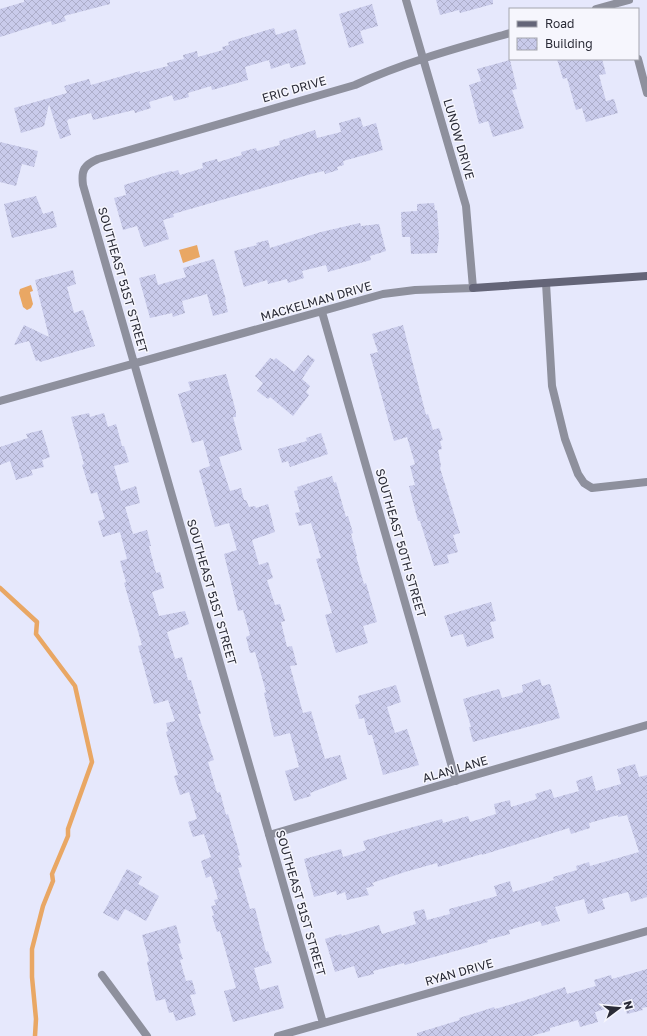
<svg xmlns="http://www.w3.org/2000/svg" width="647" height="1036" viewBox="0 0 647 1036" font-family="'Golos Text',sans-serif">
<defs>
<pattern id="building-cross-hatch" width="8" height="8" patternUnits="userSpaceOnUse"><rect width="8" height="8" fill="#c9cbeb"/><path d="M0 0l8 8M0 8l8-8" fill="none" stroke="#adaeca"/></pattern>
</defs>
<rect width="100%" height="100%" fill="#e6e8fc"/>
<!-- water -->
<path fill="#e9a764" d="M 197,245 L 200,257 L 183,263 L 179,250 Z
M 31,285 L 33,291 L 30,292 L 33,304 L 31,308 L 27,310 L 23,307 L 19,293 L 20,289 Z"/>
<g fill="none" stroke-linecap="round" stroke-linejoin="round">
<!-- stream -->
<path stroke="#e9a764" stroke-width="4.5" d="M 0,588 L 37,622 L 36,634 L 75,686 L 92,762 L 68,829 L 68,836 L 52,874 L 53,881 L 43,906 L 32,949 L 32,977 L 36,1019 L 35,1036"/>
</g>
<!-- building -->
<path fill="url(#building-cross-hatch)" d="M 24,0 L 110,0 L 110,4 L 64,16 L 66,21 L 52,25 L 51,21 L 0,37 L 0,9 L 24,2 Z
M 436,0 L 493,0 L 493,4 L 460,13 L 459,10 L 440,15 Z
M 372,4 L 378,26 L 360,31 L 364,43 L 349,48 L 339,14 Z
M 274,28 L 276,35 L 296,29 L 306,64 L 291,68 L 289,63 L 271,69 L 269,60 L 245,67 L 248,80 L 212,90 L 211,86 L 188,93 L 189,97 L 174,101 L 172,95 L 149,102 L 151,108 L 135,113 L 134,110 L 93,120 L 91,113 L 69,119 L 67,121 L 71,135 L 60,139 L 49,104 L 44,126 L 21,133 L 14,108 L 67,93 L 64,86 L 89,79 L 91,85 L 140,71 L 140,73 L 168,66 L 167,63 L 184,59 L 183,55 L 197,51 L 198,57 L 223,50 L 222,47 L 229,45 L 228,42 Z
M 557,59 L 602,59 L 606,74 L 599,75 L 606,101 L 614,99 L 618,113 L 586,122 L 582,108 L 576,110 L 567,78 L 563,79 Z
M 510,60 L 517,89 L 512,90 L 524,128 L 493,137 L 488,121 L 479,124 L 469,85 L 481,81 L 477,69 Z
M 360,117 L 363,127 L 376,123 L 383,150 L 343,161 L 344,165 L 337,167 L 338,170 L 325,174 L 324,171 L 311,174 L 173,214 L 174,217 L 163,220 L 169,239 L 144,247 L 137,226 L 123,230 L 114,198 L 126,195 L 124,185 L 171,171 L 172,172 L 178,170 L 180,175 L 203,168 L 202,163 L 217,159 L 218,162 L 242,155 L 241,152 L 256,148 L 257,151 L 280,145 L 279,141 L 315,130 L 317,138 L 341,132 L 339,123 Z
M 0,142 L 38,151 L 34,167 L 22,164 L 16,186 L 0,182 Z
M 36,196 L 43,214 L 53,211 L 57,227 L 12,238 L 4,204 Z
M 434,203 L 435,210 L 437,210 L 439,238 L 437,253 L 411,254 L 410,237 L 402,237 L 401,212 L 417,211 L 417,204 Z
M 360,223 L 361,226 L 379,224 L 386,251 L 370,256 L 371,260 L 328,272 L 326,265 L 302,271 L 304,278 L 288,283 L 287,279 L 268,284 L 267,280 L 244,287 L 234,251 L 257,245 L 256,243 L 268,240 L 270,248 L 321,232 Z
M 214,259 L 226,300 L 225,300 L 228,312 L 213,316 L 207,294 L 182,301 L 185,313 L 173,317 L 172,313 L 150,318 L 139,278 L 155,274 L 158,285 L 186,277 L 183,268 Z
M 73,270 L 76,284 L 67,287 L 74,313 L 83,310 L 95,346 L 40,362 L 39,360 L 36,361 L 29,341 L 14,345 L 24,325 L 49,337 L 35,280 Z
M 403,325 L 426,415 L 428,414 L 433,430 L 439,428 L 443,440 L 440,441 L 442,449 L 438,450 L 441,466 L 440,468 L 460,533 L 453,535 L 458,552 L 447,555 L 449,563 L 434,566 L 420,521 L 418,521 L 409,486 L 415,485 L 410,466 L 415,464 L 407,437 L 394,441 L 370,354 L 378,352 L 372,334 Z
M 308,355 L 315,360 L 302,379 L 310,386 L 306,392 L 309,395 L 293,416 L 270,397 L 268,399 L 257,391 L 263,383 L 255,376 L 270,358 L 274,360 L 276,358 L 294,372 Z
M 226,374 L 236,412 L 236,417 L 233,417 L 242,450 L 219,457 L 230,491 L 241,488 L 244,500 L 246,500 L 249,507 L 255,506 L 256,508 L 268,504 L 275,532 L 252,540 L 259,565 L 268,562 L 273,578 L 267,580 L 275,605 L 280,604 L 285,621 L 281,622 L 287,647 L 292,646 L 297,665 L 290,666 L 303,713 L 311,711 L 325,759 L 340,755 L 347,779 L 310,793 L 311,796 L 294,801 L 285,771 L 299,767 L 290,733 L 274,737 L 264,693 L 266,692 L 255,652 L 250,653 L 246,637 L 250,635 L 243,610 L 238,611 L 224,554 L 237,550 L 229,523 L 215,527 L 199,470 L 210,466 L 203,440 L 192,443 L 178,394 L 191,390 L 188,382 Z
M 89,413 L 90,417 L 104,413 L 108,427 L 116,424 L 122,446 L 124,446 L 129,462 L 114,466 L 121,491 L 136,486 L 140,503 L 125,507 L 133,534 L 147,530 L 151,546 L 149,546 L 156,573 L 160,572 L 164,588 L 152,592 L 159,616 L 185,611 L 189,624 L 167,632 L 175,659 L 182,657 L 188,680 L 191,680 L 201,714 L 198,714 L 214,760 L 208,762 L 217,793 L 220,792 L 226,815 L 228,814 L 240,855 L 238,856 L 242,867 L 238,868 L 250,909 L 255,908 L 266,952 L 268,951 L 272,963 L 254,968 L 260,990 L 278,985 L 284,1008 L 233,1022 L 224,991 L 236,988 L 220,931 L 217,932 L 212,916 L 214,915 L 211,906 L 216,905 L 214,900 L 218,899 L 211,876 L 206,878 L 201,861 L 211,857 L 204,834 L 193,837 L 188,822 L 197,819 L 189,792 L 180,795 L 174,776 L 178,775 L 166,732 L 168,731 L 166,723 L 175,721 L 168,700 L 154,704 L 138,646 L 142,645 L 124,583 L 126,582 L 120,561 L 127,559 L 120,532 L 103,537 L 98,521 L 105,519 L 97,492 L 91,494 L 82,465 L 84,464 L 71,417 Z
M 42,430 L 50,457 L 42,460 L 44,467 L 31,470 L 33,475 L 16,480 L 10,461 L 0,465 L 0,447 L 28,438 L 26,434 Z
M 321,433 L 328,454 L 290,467 L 288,461 L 282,463 L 278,449 L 307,441 L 306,438 Z
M 332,476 L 334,483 L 336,482 L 346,517 L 348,516 L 353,533 L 351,534 L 357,556 L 356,556 L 364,584 L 366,583 L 377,622 L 363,626 L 368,643 L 336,653 L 325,615 L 332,613 L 316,559 L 321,558 L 311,523 L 299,526 L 295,513 L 300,512 L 294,491 L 298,490 L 297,487 Z
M 491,602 L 496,621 L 490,622 L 494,638 L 467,647 L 463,634 L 451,637 L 444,616 Z
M 540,679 L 542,686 L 550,684 L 560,718 L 473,742 L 469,727 L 471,727 L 463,699 L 499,689 L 502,698 L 523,692 L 522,685 Z
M 396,685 L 401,702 L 387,707 L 395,733 L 407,729 L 419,765 L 383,775 L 372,735 L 368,735 L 364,718 L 359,719 L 355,705 L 360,703 L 358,696 Z
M 635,764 L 639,777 L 647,775 L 647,897 L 631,902 L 628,892 L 602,899 L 605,909 L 588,914 L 584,899 L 555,907 L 560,921 L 542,926 L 540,921 L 509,930 L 510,934 L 487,940 L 488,942 L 405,965 L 404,963 L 373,971 L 374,974 L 358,978 L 354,966 L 335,972 L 325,939 L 341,934 L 342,936 L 379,925 L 382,934 L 416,924 L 413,912 L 424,909 L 427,920 L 450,914 L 449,909 L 497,896 L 494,886 L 510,881 L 513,892 L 554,880 L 553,877 L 577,870 L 576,866 L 589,862 L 590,866 L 639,852 L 627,815 L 618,817 L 618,815 L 589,823 L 590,828 L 571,834 L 569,828 L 482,855 L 482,854 L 438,867 L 437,863 L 405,872 L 372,883 L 374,886 L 366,888 L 369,895 L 347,900 L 345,892 L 337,895 L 336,891 L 314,897 L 304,859 L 341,849 L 343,857 L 366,850 L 363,841 L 442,819 L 443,823 L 468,816 L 470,822 L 496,814 L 494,804 L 510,800 L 511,807 L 537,799 L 535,794 L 551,789 L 554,798 L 579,791 L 576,781 L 592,776 L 596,791 L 621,784 L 617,769 Z
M 127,869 L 142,877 L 138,884 L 159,896 L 146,921 L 125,909 L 118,921 L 103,913 Z
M 176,925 L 181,943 L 178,944 L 183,959 L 180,960 L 186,981 L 192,980 L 196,994 L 190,995 L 196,1015 L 176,1021 L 173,1012 L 169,1013 L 165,999 L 156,1001 L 147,962 L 149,961 L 142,935 Z
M 647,969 L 647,1007 L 642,1008 L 643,1010 L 627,1014 L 624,1004 L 595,1012 L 598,1022 L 580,1027 L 578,1020 L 550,1028 L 550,1031 L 531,1036 L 417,1036 L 417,1033 L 460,1020 L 459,1018 L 482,1011 L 494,1007 L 495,1009 L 523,1001 L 565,987 L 567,994 L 596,986 L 594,980 L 611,975 L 612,979 Z"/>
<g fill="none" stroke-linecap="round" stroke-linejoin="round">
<!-- street -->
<path stroke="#8e909d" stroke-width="8" d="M 596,9 L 629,0
M 638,59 L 647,93
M 546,283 L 552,386 L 565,439 L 578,474 L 584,483 L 592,488 L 647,482
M 322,312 L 456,781
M 0,401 L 383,294 L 415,290 L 473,288 L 466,206 L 406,0
M 269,835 L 647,725
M 102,975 L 147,1036
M 323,1023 L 83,185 C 81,170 84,165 98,159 L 355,85 C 405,62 457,48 510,33
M 278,1036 L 647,931"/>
<!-- secondary -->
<path stroke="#646578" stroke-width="8" d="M 473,288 L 647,276"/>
</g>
<g text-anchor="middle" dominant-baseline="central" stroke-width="3" stroke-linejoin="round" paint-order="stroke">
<!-- street labels -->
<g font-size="12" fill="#2a2b37" stroke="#f6f6fd">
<text transform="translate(294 89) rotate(-16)">ERIC DRIVE</text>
<text transform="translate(459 139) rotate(74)">LUNOW DRIVE</text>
<text transform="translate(123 280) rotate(74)">SOUTHEAST 51ST STREET</text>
<text transform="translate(316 301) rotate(-16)">MACKELMAN DRIVE</text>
<text transform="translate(401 543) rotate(74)">SOUTHEAST 50TH STREET</text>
<text transform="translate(212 592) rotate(74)">SOUTHEAST 51ST STREET</text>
<text transform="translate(455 769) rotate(-16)">ALAN LANE</text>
<text transform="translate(301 903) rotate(74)">SOUTHEAST 51ST STREET</text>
<text transform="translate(459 972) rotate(-16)">RYAN DRIVE</text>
</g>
</g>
<!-- legend -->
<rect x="509" y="8" width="130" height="52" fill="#f6f6fd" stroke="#a4a5ae"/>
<rect x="517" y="21" width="20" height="6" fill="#646578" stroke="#a4a5ae"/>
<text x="545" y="28" font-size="12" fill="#2a2b37">Road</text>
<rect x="517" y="38" width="20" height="12" fill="url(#building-cross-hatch)" stroke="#a4a5ae"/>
<text x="545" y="48" font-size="12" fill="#2a2b37">Building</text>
<!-- north arrow -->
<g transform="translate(619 1008) rotate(74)" stroke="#f6f6fd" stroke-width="3" paint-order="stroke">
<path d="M0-3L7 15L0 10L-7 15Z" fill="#2a2b37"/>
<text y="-6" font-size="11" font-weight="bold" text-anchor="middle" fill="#2a2b37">N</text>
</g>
</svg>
